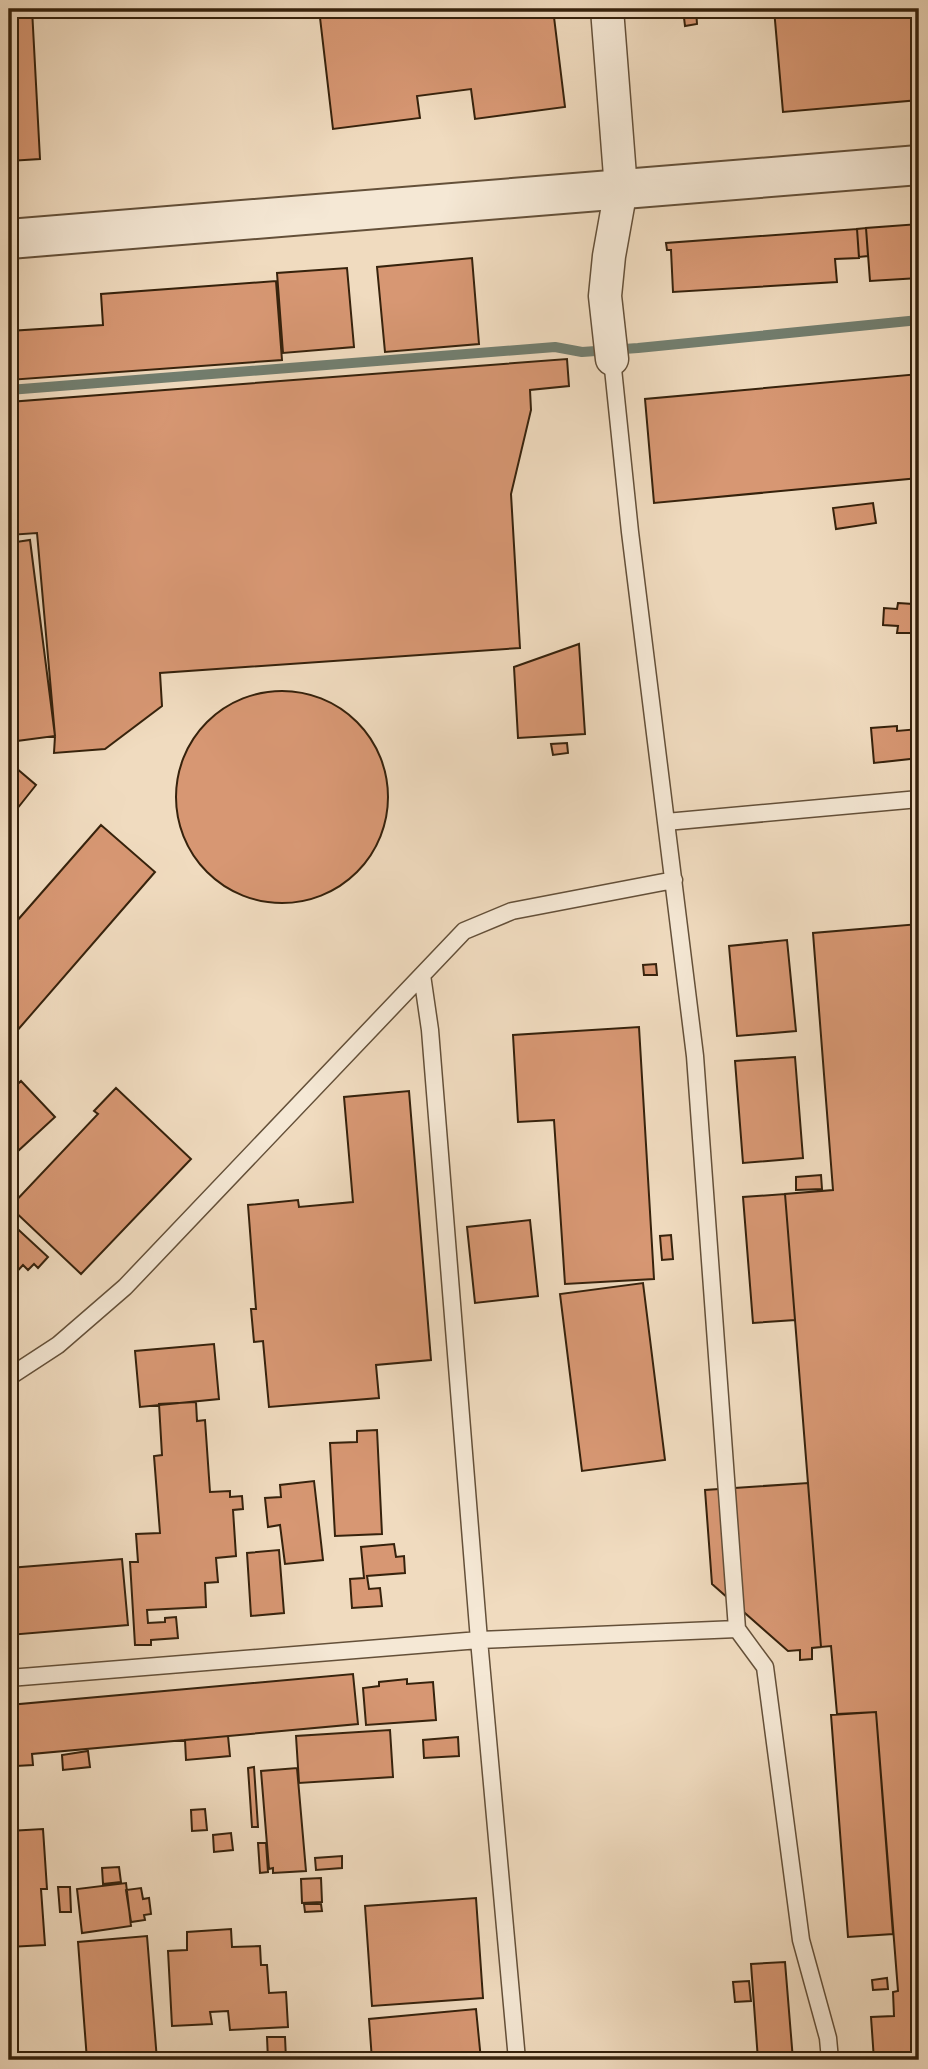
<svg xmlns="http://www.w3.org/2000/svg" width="928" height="2069" viewBox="0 0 928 2069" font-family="'IM FELL Double Pica',serif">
<rect width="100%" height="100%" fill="#f0dbbf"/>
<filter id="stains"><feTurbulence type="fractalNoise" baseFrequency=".00286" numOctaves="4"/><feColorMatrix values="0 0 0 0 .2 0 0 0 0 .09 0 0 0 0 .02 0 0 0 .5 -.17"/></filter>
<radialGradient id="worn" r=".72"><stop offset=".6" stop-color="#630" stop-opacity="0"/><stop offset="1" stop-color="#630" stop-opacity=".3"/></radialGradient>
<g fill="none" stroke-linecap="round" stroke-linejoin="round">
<!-- stream -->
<path stroke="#727e6f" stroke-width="10" d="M 9,390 L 555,347 L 582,352 L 638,348 L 919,320"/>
</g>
<!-- building -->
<path fill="#d79773" stroke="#36220c" stroke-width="2" d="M 9,9 L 32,9 L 40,159 L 9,161 Z
M 319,9 L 553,9 L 565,107 L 475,119 L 471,89 L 417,96 L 420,118 L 333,129 Z
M 683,9 L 696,9 L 697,24 L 685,26 Z
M 774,9 L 912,9 L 919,100 L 783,112 Z
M 919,224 L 919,278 L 870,281 L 866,228 Z
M 866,228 L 868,256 L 859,257 L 857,229 Z
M 857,229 L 859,258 L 835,259 L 837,282 L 673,292 L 671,250 L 667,250 L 666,243 Z
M 472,258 L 479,344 L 385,352 L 377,267 Z
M 347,268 L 354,347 L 283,353 L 277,273 Z
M 276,281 L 282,360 L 9,380 L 9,331 L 103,325 L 101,294 Z
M 567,359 L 569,386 L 530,390 L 531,410 L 511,494 L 520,648 L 160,673 L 162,706 L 105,749 L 54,753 L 55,736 L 37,533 L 9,535 L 9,402 Z
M 919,374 L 919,478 L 654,503 L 645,399 Z
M 873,503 L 876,523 L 836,529 L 833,508 Z
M 30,540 L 55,736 L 9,742 L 9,543 Z
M 898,603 L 913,604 L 912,633 L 897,633 L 898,626 L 883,625 L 884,608 L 897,609 Z
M 579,644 L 585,734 L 518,738 L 514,667 Z
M176 797a106 106 0 1 1 212 0a106 106 0 1 1-212 0Z
M 897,726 L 897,731 L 919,729 L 919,758 L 874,763 L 871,728 Z
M 567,743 L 568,753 L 553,755 L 551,744 Z
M 9,762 L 36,785 L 9,819 Z
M 101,825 L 155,872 L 9,1040 L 9,930 Z
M 919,924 L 919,2060 L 874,2060 L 871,2017 L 894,2016 L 893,1992 L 898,1991 L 876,1712 L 837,1714 L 831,1646 L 821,1647 L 785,1194 L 833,1190 L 813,933 Z
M 787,940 L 796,1031 L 737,1036 L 729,946 Z
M 656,964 L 657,975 L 644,975 L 643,965 Z
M 639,1027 L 654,1279 L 565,1284 L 554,1120 L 518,1122 L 513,1035 Z
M 795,1057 L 803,1158 L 743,1163 L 735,1061 Z
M 21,1081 L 55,1117 L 18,1151 L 9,1142 L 9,1092 Z
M 116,1088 L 191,1159 L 81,1274 L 10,1207 L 98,1114 L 94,1111 Z
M 409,1091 L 431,1360 L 376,1365 L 379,1398 L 269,1407 L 263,1341 L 254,1342 L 251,1309 L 256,1309 L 248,1205 L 298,1200 L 299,1207 L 353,1202 L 344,1097 Z
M 821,1175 L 822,1189 L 796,1190 L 796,1177 Z
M 785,1194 L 795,1320 L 753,1323 L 743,1197 Z
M 530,1220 L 538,1296 L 475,1303 L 467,1227 Z
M 9,1221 L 48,1257 L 38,1268 L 34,1264 L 28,1270 L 23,1265 L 11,1278 L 9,1276 Z
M 671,1235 L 673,1259 L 662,1260 L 660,1236 Z
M 643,1283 L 665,1460 L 582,1471 L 560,1294 Z
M 214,1344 L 219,1399 L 140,1407 L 135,1351 Z
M 196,1402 L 197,1421 L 205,1420 L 210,1492 L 230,1491 L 230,1497 L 242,1496 L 243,1509 L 233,1510 L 236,1556 L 216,1558 L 218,1582 L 205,1583 L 206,1607 L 147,1610 L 148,1623 L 165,1622 L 165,1618 L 176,1617 L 178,1638 L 151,1640 L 151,1645 L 135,1645 L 130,1562 L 138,1562 L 136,1534 L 160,1533 L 154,1456 L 162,1455 L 159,1404 Z
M 377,1430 L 382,1534 L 335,1536 L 330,1443 L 357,1442 L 357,1431 Z
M 314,1481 L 323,1560 L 285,1564 L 280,1525 L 268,1527 L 265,1498 L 281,1497 L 280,1485 Z
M 808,1483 L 821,1647 L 812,1648 L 812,1659 L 800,1660 L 800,1650 L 788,1651 L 712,1584 L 705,1490 Z
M 394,1544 L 396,1557 L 404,1556 L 405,1573 L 367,1576 L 369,1589 L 380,1588 L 382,1606 L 352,1608 L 350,1579 L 364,1578 L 361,1547 Z
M 279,1550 L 284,1613 L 251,1616 L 247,1553 Z
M 122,1559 L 128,1625 L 9,1635 L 9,1568 Z
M 353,1674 L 358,1724 L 32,1754 L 33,1765 L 16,1766 L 15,1755 L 9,1755 L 9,1705 Z
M 407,1679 L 407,1684 L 433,1682 L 436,1720 L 366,1725 L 363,1688 L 379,1686 L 379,1682 Z
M 876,1712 L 893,1934 L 848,1937 L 831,1715 Z
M 390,1730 L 393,1777 L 299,1783 L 296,1736 Z
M 228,1736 L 230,1756 L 186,1760 L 185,1740 Z
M 458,1737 L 459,1756 L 424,1758 L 423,1740 Z
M 88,1751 L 90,1767 L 63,1770 L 62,1755 Z
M 254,1767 L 258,1827 L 252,1827 L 248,1768 Z
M 297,1768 L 306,1871 L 273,1873 L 273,1868 L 269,1869 L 261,1771 Z
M 205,1809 L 207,1830 L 192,1831 L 191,1810 Z
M 43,1829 L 47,1889 L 41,1889 L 45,1945 L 9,1947 L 9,1831 Z
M 231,1833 L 233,1850 L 214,1852 L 213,1835 Z
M 258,1843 L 266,1843 L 268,1872 L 260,1873 Z
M 342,1856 L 342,1868 L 316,1870 L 315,1858 Z
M 119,1867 L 121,1882 L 103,1884 L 102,1868 Z
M 321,1878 L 322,1902 L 302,1903 L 301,1879 Z
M 126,1883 L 131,1926 L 82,1933 L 77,1889 Z
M 58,1887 L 70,1887 L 71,1912 L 60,1912 Z
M 141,1888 L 143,1899 L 149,1898 L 151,1914 L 144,1915 L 145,1920 L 131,1922 L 126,1890 Z
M 476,1898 L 483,1998 L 372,2006 L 365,1906 Z
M 304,1904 L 321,1904 L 322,1911 L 305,1912 Z
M 231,1929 L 232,1947 L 260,1946 L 261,1965 L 267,1965 L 269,1993 L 286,1992 L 288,2027 L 230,2030 L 228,2011 L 210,2012 L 212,2024 L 172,2026 L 168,1951 L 187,1950 L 187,1932 Z
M 147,1936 L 157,2060 L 87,2060 L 78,1942 Z
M 785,1962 L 793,2060 L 758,2060 L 751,1964 Z
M 887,1978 L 888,1989 L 873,1990 L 872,1980 Z
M 749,1981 L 751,2001 L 735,2002 L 733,1982 Z
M 476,2009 L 481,2060 L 372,2060 L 369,2019 Z
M 267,2037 L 285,2037 L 286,2059 L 268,2060 Z
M 74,2056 L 75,2060 L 28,2060 Z"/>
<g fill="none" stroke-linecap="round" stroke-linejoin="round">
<defs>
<path id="service" d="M 612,359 L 630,532 L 695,1056 L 737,1629 L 765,1667 L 801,1940 L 828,2038 L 830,2060
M 666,822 L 919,799
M 422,975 L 430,1030 L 479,1640 L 517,2060
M 9,1377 L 58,1345 L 125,1287 L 464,931 L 512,911 L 674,880
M 9,1678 L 479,1640 L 737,1629"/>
<path id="minor" d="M 607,9 L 621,189 L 609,256 L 605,296 L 612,359"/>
<path id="tertiary" d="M 9,239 L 919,165"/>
</defs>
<!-- service casing -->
<use href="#service" stroke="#645039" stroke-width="19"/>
<!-- minor casing -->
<use href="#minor" stroke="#645039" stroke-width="35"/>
<!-- tertiary casing -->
<use href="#tertiary" stroke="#645039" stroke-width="42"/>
<!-- service -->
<use href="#service" stroke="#f5e8d5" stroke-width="16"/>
<!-- minor -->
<use href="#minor" stroke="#f5e8d5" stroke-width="32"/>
<!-- tertiary -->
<use href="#tertiary" stroke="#f5e8d5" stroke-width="38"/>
</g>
<!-- margin -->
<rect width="928" height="2069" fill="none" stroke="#f0dbbf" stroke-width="35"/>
<rect x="10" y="10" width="907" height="2048" fill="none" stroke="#36220c" stroke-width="3.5"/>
<rect x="18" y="18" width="893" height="2034" fill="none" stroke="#36220c" stroke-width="2"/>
<rect width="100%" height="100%" filter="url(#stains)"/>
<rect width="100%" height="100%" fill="url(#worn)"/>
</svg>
